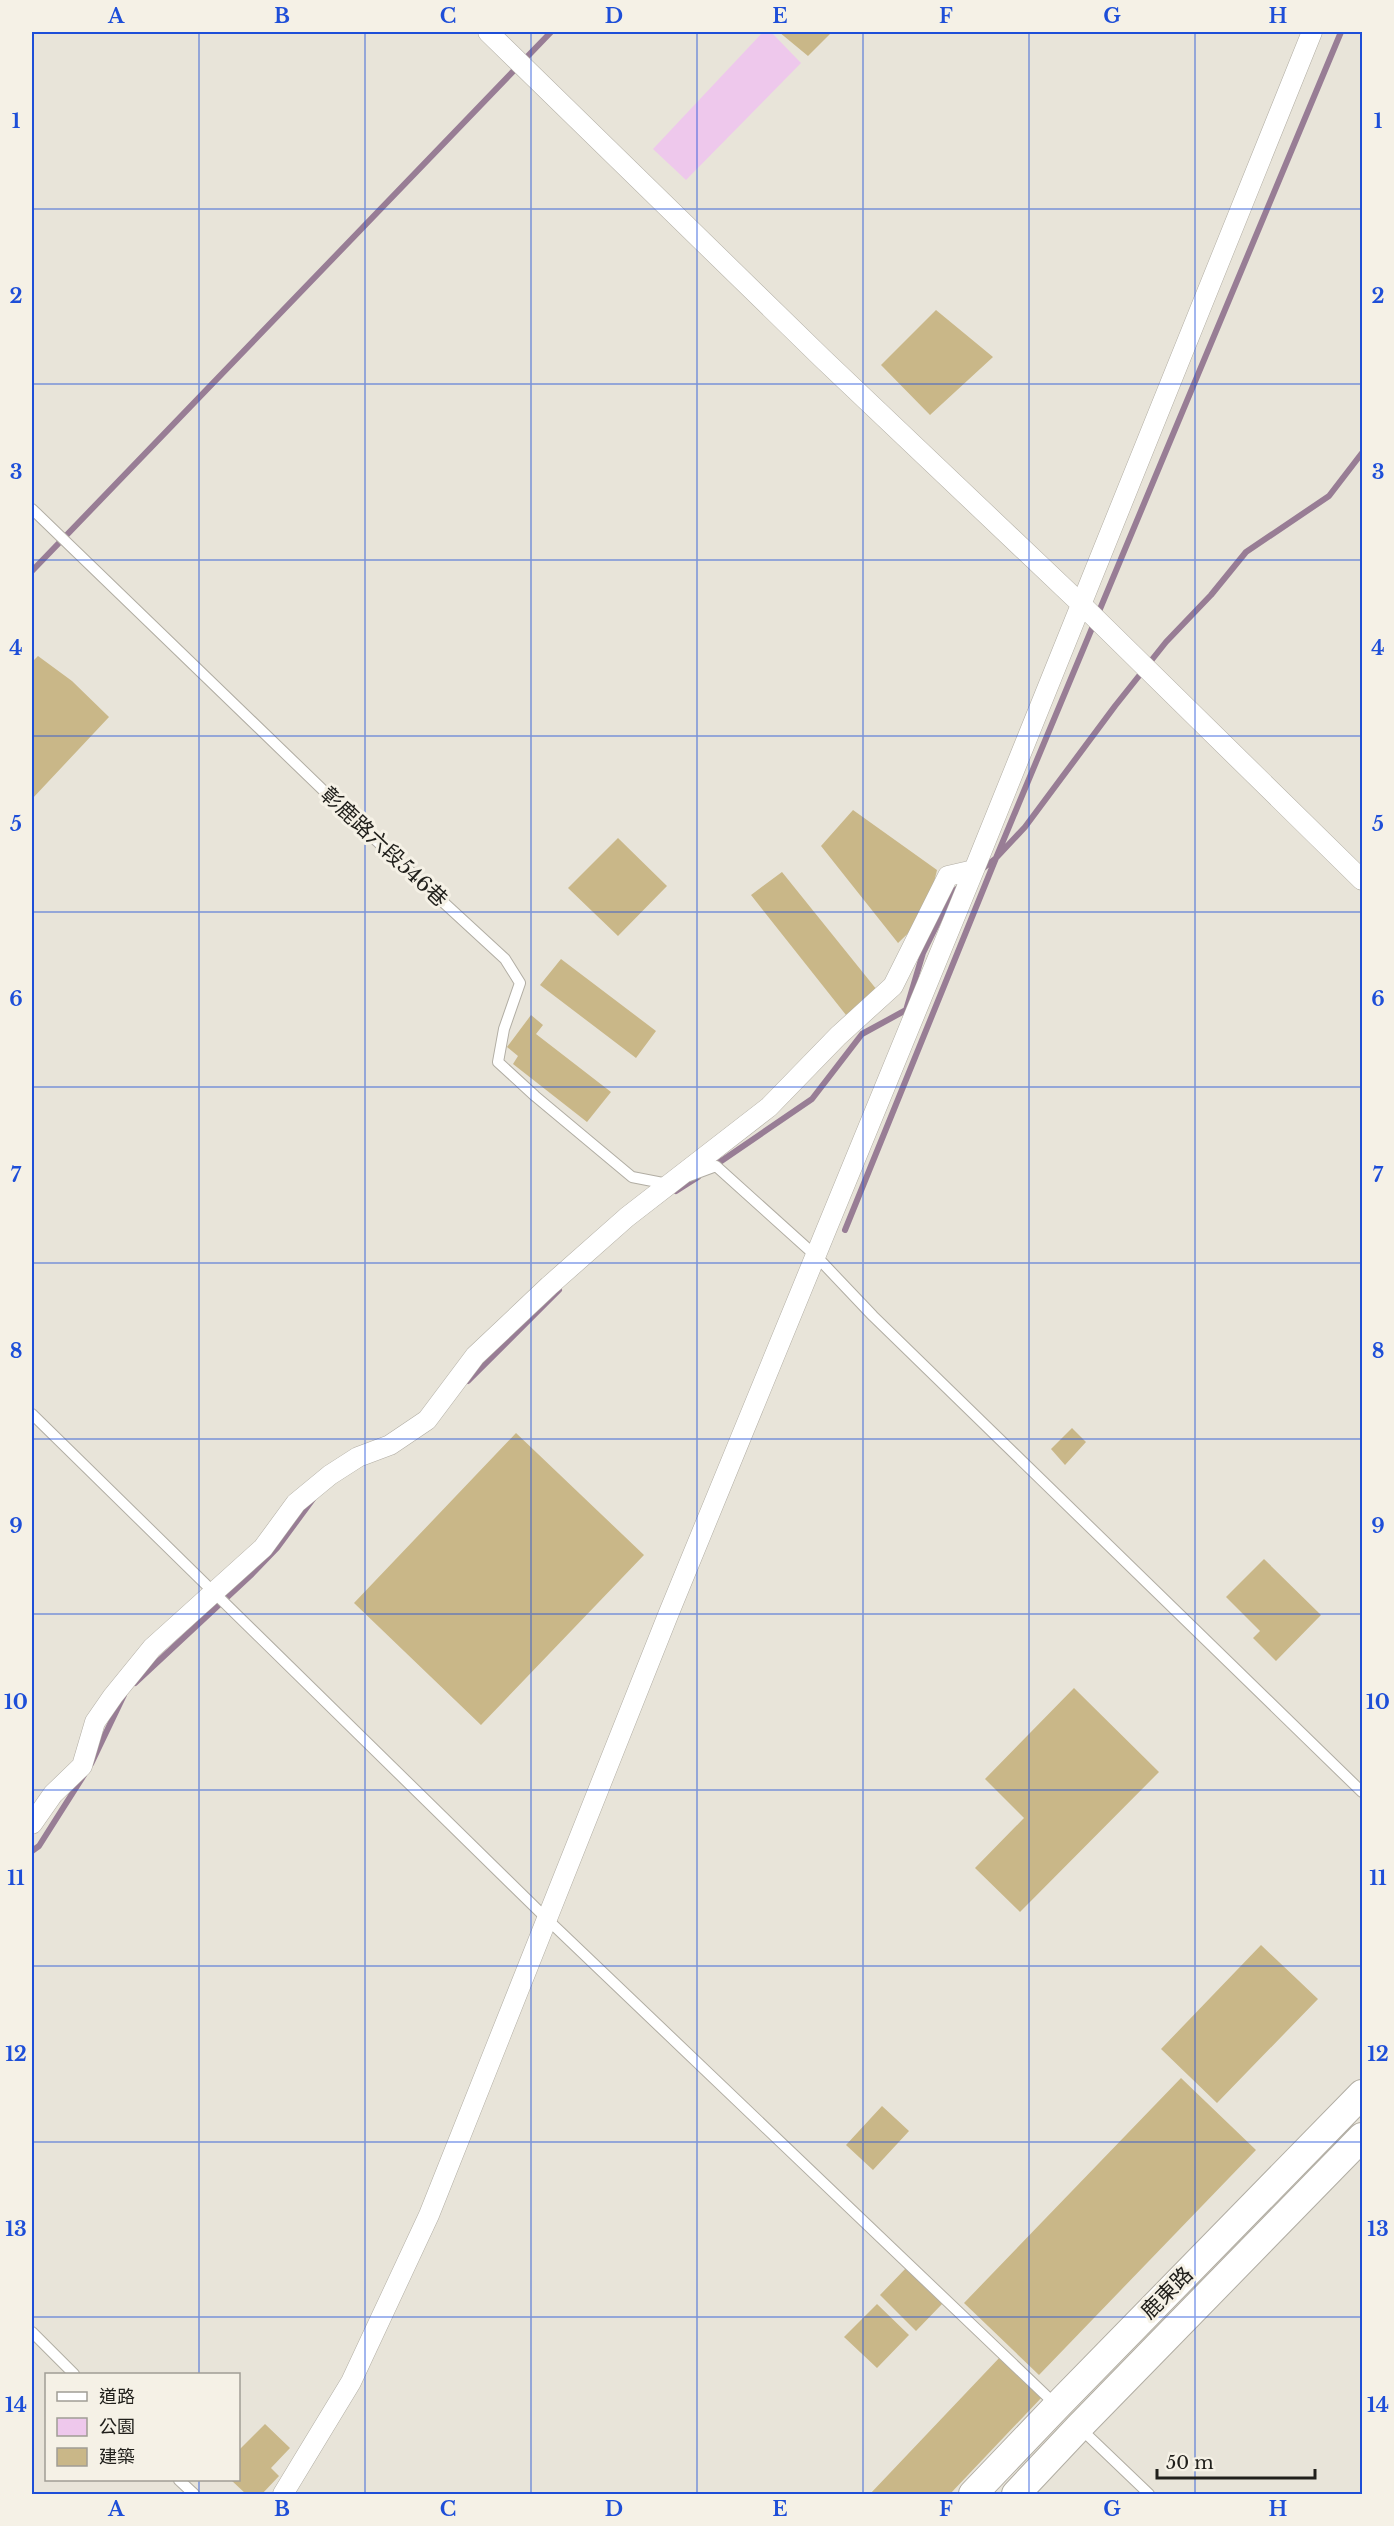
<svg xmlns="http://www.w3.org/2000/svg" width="1394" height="2526" viewBox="0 0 1394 2526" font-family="'Libre Baskerville','Noto Sans TC',serif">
<rect width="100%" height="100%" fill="#e8e4d9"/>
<!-- green -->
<path fill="#eec8ec" d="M 763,32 L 771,32 L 801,63 L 686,180 L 653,149 Z"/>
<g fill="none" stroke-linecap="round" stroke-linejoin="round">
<!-- stream -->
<path stroke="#987d95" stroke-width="6" d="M 32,571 L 551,32
M 981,870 L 996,858 L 1025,827 L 1115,706 L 1166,642 L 1211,595 L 1246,552 L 1329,496 L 1362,453
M 714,1166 L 812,1099 L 862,1034 L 906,1010 L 923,953 L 953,892 L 961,886
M 676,1191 L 698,1177
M 845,1230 L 996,858 L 1341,32
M 468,1381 L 559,1290
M 135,1683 L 252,1574 L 277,1548 L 313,1499
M 91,1764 L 124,1695
M 32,1851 L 39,1846 L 84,1775"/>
</g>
<!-- building -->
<path fill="#c9b788" d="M 779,32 L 832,32 L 808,56 Z
M 936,310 L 993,357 L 930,415 L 881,365 Z
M 38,656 L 72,681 L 109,717 L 32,799 L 32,662 Z
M 853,810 L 937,870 L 926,916 L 898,943 L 821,846 Z
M 618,838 L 667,886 L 618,936 L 568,888 Z
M 782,872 L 877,990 L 846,1015 L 751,895 Z
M 561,959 L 656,1031 L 636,1058 L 540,985 Z
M 531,1015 L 543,1025 L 536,1034 L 611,1092 L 587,1122 L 513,1064 L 518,1056 L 507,1047 Z
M 1072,1428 L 1086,1442 L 1065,1465 L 1051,1449 Z
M 516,1433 L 644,1555 L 481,1725 L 354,1603 Z
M 1264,1559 L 1321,1615 L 1276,1661 L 1253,1638 L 1260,1631 L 1226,1597 Z
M 1074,1688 L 1159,1772 L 1020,1912 L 975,1868 L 1024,1818 L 985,1779 Z
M 1261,1945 L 1318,1999 L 1217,2103 L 1161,2049 Z
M 1181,2078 L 1256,2150 L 1039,2375 L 964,2303 Z
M 882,2106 L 909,2131 L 873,2170 L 846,2145 Z
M 907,2267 L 943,2303 L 916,2331 L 880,2295 Z
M 877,2304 L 909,2335 L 877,2368 L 844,2337 Z
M 1001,2356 L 1043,2396 L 950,2494 L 870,2494 Z
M 265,2424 L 290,2448 L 271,2468 L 279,2476 L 262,2494 L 246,2494 L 231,2480 L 238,2480 L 238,2451 Z"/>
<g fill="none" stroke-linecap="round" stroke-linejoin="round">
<defs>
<path id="lane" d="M 32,509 L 354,820 L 505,959 L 520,983 L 504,1029 L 498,1062 L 535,1096 L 632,1177 L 668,1184
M 689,1176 L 716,1166 L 817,1257 L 873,1316 L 1362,1792
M 32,1414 L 548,1920 L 1056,2405
M 32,2332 L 74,2374
M 1080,2428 L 1149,2494
M 179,2480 L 194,2494"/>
<path id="street" d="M 488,32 L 822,358 L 1082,605 L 1362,880
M 32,1824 L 53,1794 L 82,1766 L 95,1722 L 113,1696 L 152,1648 L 263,1548 L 296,1503 L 330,1475 L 358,1457 L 390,1445 L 427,1420 L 475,1356 L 549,1286 L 627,1217 L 769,1107 L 838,1036 L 893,986 L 948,876 L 974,870 L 1312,32
M 283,2494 L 351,2382 L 429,2215 L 668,1615 L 974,870"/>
<path id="secondary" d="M 973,2494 L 1057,2406 L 1362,2094
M 1016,2494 L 1079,2427 L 1362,2137"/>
</defs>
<!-- lane casing -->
<use href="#lane" stroke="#b1ada3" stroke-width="12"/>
<!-- street casing -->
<use href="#street" stroke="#b1ada3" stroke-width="21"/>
<!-- secondary casing -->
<use href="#secondary" stroke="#b1ada3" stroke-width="30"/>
<!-- lane -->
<use href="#lane" stroke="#fff" stroke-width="10"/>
<!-- street -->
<use href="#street" stroke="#fff" stroke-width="20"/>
<!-- secondary -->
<use href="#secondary" stroke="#fff" stroke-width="28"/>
</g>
<!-- grid -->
<path fill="none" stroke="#1d4ed8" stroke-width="1.5" stroke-opacity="0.55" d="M 199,32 L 199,2374M 365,32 L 365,2494M 531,32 L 531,2494M 697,32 L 697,2494M 863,32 L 863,2494M 1029,32 L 1029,2494M 1195,32 L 1195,2494M 32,209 L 1362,209M 32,384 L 1362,384M 32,560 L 1362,560M 32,736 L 1362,736M 32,912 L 1362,912M 32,1087 L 1362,1087M 32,1263 L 1362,1263M 32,1439 L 1362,1439M 32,1614 L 1362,1614M 32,1790 L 1362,1790M 32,1966 L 1362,1966M 32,2142 L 1362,2142M 32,2317 L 1362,2317M 199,2480 L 199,2494"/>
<g text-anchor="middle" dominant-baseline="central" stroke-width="6" stroke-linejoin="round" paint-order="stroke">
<!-- street labels -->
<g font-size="21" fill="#21201c" stroke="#f5f1e6">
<text transform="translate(384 847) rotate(43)">彰鹿路六段546巷</text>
<text transform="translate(1167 2293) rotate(-45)">鹿東路</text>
</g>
</g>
<!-- border -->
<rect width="1394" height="2526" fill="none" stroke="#f5f1e6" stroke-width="66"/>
<!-- legend -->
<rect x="45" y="2373" width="195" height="108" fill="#f5f1e6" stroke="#a09d95" stroke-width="1.5"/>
<rect x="57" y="2392" width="30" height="9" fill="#ffffff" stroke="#a09d95" stroke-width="1.5"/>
<text x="99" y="2403" font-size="18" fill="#21201c">道路</text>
<rect x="57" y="2418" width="30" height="18" fill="#eec8ec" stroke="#a09d95" stroke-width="1.5"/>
<text x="99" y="2433" font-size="18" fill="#21201c">公園</text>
<rect x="57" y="2448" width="30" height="18" fill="#c9b788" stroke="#a09d95" stroke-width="1.5"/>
<text x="99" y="2463" font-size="18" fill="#21201c">建築</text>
<!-- scale -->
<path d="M1157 2469v9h158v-9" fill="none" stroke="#21201c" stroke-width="3"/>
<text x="1166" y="2469" font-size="18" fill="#21201c" stroke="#f5f1e6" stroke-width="4.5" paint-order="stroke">50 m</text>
<rect x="33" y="33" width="1328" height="2460" fill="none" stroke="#1d4ed8" stroke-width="2"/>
<g font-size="20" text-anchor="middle" font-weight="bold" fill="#1d4ed8">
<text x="116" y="23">A</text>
<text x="282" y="23">B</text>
<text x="448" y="23">C</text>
<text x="614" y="23">D</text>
<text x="780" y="23">E</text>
<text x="946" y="23">F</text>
<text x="1112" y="23">G</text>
<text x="1278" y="23">H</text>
<text x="16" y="128">1</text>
<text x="1378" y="128">1</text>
<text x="16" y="303">2</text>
<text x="1378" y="303">2</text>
<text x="16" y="479">3</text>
<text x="1378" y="479">3</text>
<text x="16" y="655">4</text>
<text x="1378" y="655">4</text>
<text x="16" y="831">5</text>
<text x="1378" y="831">5</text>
<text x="16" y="1006">6</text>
<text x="1378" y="1006">6</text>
<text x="16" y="1182">7</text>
<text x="1378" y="1182">7</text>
<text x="16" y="1358">8</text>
<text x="1378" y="1358">8</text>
<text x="16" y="1533">9</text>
<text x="1378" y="1533">9</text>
<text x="16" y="1709">10</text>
<text x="1378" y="1709">10</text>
<text x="16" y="1885">11</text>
<text x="1378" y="1885">11</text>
<text x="16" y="2061">12</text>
<text x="1378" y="2061">12</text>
<text x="16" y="2236">13</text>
<text x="1378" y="2236">13</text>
<text x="16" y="2412">14</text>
<text x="1378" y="2412">14</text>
<text x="116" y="2516">A</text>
<text x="282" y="2516">B</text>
<text x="448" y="2516">C</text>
<text x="614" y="2516">D</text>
<text x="780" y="2516">E</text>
<text x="946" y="2516">F</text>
<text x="1112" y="2516">G</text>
<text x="1278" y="2516">H</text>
</g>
</svg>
